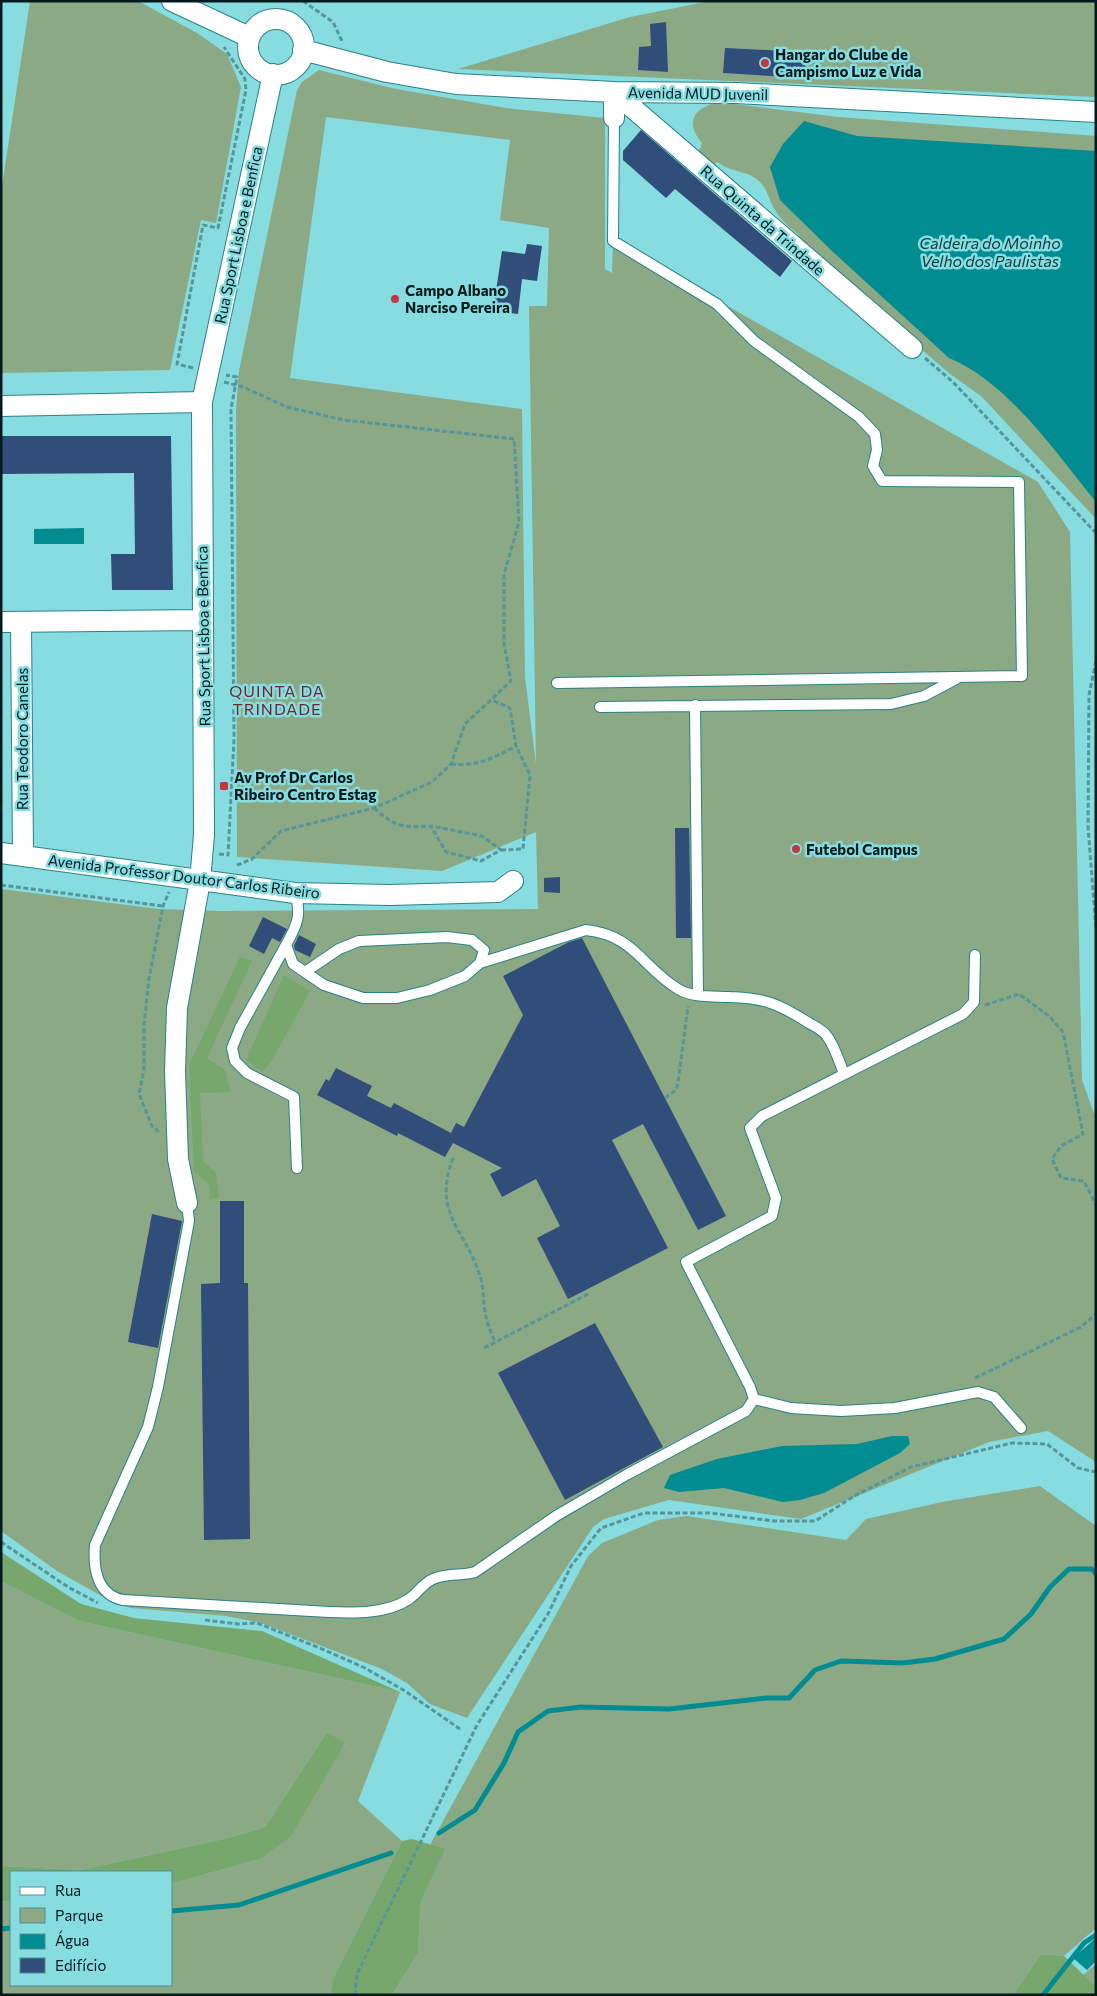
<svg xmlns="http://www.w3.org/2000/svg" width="1097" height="1996" viewBox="0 0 1097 1996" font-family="Commissioner,sans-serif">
<rect width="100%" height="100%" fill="#87dce0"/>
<!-- green -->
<path fill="#8ba985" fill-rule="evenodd" d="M 30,1 L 138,1 L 197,33 L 227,54 L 241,87 L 216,223 L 201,220 L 170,370 L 1,373 L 1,193 Z
M 710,1 L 1096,1 L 1096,97 L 458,69 L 630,17 Z
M 319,70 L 396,89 L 506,108 L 605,118 L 605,269 L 612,273 L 613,241 L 1038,482 L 1070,532 L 1082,1080 L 1096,1119 L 1096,1462 L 1048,1431 L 989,1442 L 801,1519 L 669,1500 L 604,1519 L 593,1527 L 467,1718 L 430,1704 L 407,1683 L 382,1669 L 261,1623 L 226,1616 L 131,1608 L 114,1603 L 57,1571 L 1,1531 L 1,889 L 158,909 L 221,911 L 538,909 L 536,832 L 442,871 L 237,857 L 236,410 L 239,371 L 297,90 L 302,82 ZM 326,117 L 510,140 L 500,220 L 549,228 L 547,306 L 529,306 L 536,764 L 525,677 L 522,409 L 290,378 Z
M 719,102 L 838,117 L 1096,136 L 1096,519 L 982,397 L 949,373 L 800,246 L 799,235 C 790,228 781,220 775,210 C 769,201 768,190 760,182 C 749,170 730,173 718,162 L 711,165 L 698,153 L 702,143 C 684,122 694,107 719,102 Z
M 1040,1486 L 1096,1526 L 1096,1928 L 1064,1956 L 1041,1954 L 1013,1995 L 392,1995 L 418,1953 L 421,1901 L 446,1849 L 430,1845 L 588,1556 L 602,1543 L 658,1520 L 687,1516 L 846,1540 L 866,1519 L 942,1502 Z
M 1,1581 L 79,1621 L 400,1692 L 358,1801 L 402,1841 L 333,1979 L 330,1995 L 1,1995 L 1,1901 L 11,1902 L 11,1985 L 171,1985 L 171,1884 L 260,1859 L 345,1744 L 327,1732 L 265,1827 L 228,1838 L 80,1870 L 1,1866 Z
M 1096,1964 L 1096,1987 L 1083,1975 Z"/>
<!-- forest -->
<path fill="#77a76c" d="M 240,957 L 252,961 L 207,1058 L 225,1070 L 231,1092 L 200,1093 L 203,1161 L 216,1173 L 219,1198 L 210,1199 L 210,1186 L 194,1171 L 189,1065 Z
M 284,975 L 310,991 L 272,1060 L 262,1072 L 246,1060 Z
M 1,1552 L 81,1604 L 134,1618 L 262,1631 L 400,1692 L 79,1621 L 1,1581 Z
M 327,1732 L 345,1743 L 291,1836 L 260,1859 L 171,1884 L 171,1872 L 11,1872 L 11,1902 L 1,1901 L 1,1866 L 80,1870 L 228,1838 L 265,1827 Z
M 412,1839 L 446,1849 L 421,1901 L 418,1953 L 392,1995 L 330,1995 L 333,1979 L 402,1841 Z
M 1041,1954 L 1064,1956 L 1096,1987 L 1096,1995 L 1013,1995 Z"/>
<!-- water -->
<path fill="#018c91" d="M 804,121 L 857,136 L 1096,151 L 1096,502 C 1056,453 1009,383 949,358 L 832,251 L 780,200 L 770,167 L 783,144 Z
M 84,528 L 84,544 L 34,544 L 34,529 Z
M 892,1436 L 908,1436 L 910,1444 L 900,1453 L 824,1493 L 800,1500 L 783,1502 L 724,1488 L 679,1492 L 664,1488 L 670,1475 L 717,1459 L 782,1446 L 857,1444 Z
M 1096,1938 L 1096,1961 L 1087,1970 L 1073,1958 Z"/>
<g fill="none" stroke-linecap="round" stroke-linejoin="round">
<!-- stream -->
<path stroke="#018c91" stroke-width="5" d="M 439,1833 L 475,1810 L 504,1763 L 518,1732 L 548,1711 L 581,1707 L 669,1709 L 767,1698 L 789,1698 L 815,1670 L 841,1661 L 903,1663 L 935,1659 L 1004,1639 L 1031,1614 L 1050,1587 L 1069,1569 L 1092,1569 L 1096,1574
M 171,1911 L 239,1905 L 391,1853
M 1,1929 L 11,1928
M 1043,1995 L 1084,1943 L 1096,1935"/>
</g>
<!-- building -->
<path fill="#314d79" d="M 666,22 L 668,72 L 638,70 L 639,47 L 651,46 L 650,24 Z
M 725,48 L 806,52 L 805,78 L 723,73 Z
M 641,130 L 792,261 L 780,277 L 675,189 L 666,198 L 623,160 L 623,151 Z
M 527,244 L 542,246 L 537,281 L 522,279 L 518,314 L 493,311 L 502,251 L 525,254 Z
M 1,436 L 171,436 L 173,590 L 112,590 L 111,554 L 135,554 L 134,473 L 1,474 Z
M 675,828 L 689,828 L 691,938 L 676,938 Z
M 560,877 L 560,893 L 544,892 L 544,878 Z
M 263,917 L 287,929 L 280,942 L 272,938 L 264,954 L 249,946 Z
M 299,935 L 316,944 L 310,957 L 295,950 L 294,946 Z
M 582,938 L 726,1216 L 698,1230 L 643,1124 L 612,1140 L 668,1248 L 568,1299 L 537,1238 L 560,1226 L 536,1179 L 502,1197 L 490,1174 L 502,1168 L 453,1143 L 445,1157 L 398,1133 L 397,1136 L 317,1095 L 326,1079 L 329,1081 L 336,1068 L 372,1086 L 367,1096 L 391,1108 L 394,1103 L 451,1133 L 456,1123 L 464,1127 L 523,1015 L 503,976 L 569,942 Z
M 220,1201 L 244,1201 L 244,1283 L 248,1283 L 250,1539 L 204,1540 L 201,1284 L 220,1283 Z
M 152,1214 L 182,1221 L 158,1348 L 128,1342 Z
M 595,1323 L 663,1447 L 565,1500 L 498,1373 Z"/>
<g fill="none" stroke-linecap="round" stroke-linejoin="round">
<defs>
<path id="service" d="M 557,683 L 1022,676 L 1019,482 L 882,481 L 873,466 L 877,450 L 875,434 L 859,417 L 754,341 L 717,304 L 613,241 L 614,118
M 695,705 L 698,995
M 600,707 L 891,704 L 924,696 L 956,679
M 295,893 C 302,915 297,925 286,945 L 293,964 L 324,985 L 363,998 L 397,998 L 430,990 L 465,976 L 480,963 L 484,950 L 472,940 L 447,937 L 359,941 L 339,949 L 305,972
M 286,945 L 240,1028 L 232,1048 L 235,1061 L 247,1073 L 294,1097 L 297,1168
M 480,963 L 586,930 C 634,935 642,967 678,989 C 693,998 713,996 730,997 C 765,998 779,1004 809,1023 C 814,1026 823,1030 827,1036 C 835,1047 839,1061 844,1074
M 187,1203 L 189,1221 L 158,1387 L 148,1427 L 95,1545 C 93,1568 97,1595 123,1600 L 329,1612 C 354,1613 387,1614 409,1599 C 418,1593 422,1584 433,1579 C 447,1573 461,1576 475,1572 L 556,1516 L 628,1474 L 746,1411 L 754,1399 L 750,1387 L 686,1262 L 772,1216 L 776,1198 L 750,1128 L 762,1116 L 963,1014 L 974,1002 L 975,955
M 754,1399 L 791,1408 L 841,1411 L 895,1408 L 978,1392 L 994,1397 L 1021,1428"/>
<path id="minor" d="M 172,1 L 249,37
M248 47a28 28 0 1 1 56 0a28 28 0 1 1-56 0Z
M 303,50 L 387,72 L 456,84 L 614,92 L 736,93 L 1096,112
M 614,92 L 912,348
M 614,118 L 614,92
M 1,406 L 202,402
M 1,622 L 202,620
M 21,622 L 23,855
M 1,853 L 295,893 L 390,895 L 498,892 L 513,881
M 187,1203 L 178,1159 L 175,1071 L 177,1008 L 200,881 L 204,835 L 202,402 L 273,74"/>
</defs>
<!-- service casing -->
<use href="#service" stroke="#288286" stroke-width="12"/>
<!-- minor casing -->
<use href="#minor" stroke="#288286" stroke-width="22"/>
<!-- path -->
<path stroke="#569699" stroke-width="3" stroke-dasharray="5 2.5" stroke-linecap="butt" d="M 303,1 L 333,22 L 342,41
M 925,358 L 953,382 L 1096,533
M 193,368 L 177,364 L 203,225 L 218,228 L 246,90 L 245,79 L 224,47
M 224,382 L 243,387 L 287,407 L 344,420 L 514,439 L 519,522 L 504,574 L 504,644 L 511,681 L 465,724 L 451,764 L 432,782 L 374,808 L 281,831 L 252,859 L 235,866
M 1096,661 L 1089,695 L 1088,827 L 1096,929
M 451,764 C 476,767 494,758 516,746 L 510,708 L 492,700
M 374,808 C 395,827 403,828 431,826 L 446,852 L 481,861 L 501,850 L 482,836 L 431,826
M 501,850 L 523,849 L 530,775 L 516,746
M 219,854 L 228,855 L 234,740 L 231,409 L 237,377 L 226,375
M 1,885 L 163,906
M 985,1005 L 1019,994 L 1049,1016 L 1063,1032 L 1083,1134 L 1061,1146 L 1052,1159 L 1061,1178 L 1084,1181 L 1096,1205
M 665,1098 L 676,1090 L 678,1083 L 688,1006
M 159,1132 L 152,1126 L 139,1094 L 144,1070 L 144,1025 L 149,979 L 163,906 L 169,892
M 453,1158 C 432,1214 465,1228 480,1276 C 484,1289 483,1303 486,1317 C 488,1326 492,1334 495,1343
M 484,1348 L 590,1293
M 975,1378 L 1081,1327 L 1096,1314
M 1,1542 L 68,1587 L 98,1603
M 205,1620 L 238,1624 L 257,1623 L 322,1649 L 365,1668 L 405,1691 L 460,1729
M 355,1995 L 357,1974 L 477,1725 L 548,1614 L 571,1566 L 601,1528 L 644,1513 L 710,1513 L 774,1521 L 815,1521 L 856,1495 L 911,1467 L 1012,1443 L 1047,1444 L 1078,1468 L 1096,1472"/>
<!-- service -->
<use href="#service" stroke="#fff" stroke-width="10"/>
<!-- minor -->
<use href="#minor" stroke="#fff" stroke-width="20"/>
</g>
<!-- markers -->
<g fill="#c43443" stroke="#87dce0" stroke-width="2">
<circle cx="765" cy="63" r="5"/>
<circle cx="395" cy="299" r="5"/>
<rect x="219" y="781" width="10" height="10" rx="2.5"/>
<circle cx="796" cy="849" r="5"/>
</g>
<g text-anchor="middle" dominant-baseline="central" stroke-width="5" stroke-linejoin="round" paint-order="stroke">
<!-- poi labels -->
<g font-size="15" font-weight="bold" fill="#011b1d" stroke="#87dce0" text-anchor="start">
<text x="775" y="54">Hangar do Clube de<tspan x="775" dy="17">Campismo Luz e Vida</tspan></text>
<text x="405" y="290">Campo Albano<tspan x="405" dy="17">Narciso Pereira</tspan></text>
<text x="234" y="777">Av Prof Dr Carlos<tspan x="234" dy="17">Ribeiro Centro Estag</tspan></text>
<text x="806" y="849">Futebol Campus</text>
</g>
<!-- street labels -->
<g font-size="15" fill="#011b1d" stroke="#87dce0">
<text transform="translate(698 93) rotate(1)">Avenida MUD Juvenil</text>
<text transform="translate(763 220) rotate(41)">Rua Quinta da Trindade</text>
<text transform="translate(238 235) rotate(-78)">Rua Sport Lisboa e Benfica</text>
<text transform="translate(203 636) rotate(-91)">Rua Sport Lisboa e Benfica</text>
<text transform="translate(22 739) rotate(-90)">Rua Teodoro Canelas</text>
<text transform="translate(184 876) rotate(7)">Avenida Professor Doutor Carlos Ribeiro</text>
</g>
<!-- water labels -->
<g font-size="16" font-style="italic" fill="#093d40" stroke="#87dce0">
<text x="990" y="242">Caldeira do Moinho<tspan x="990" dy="18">Velho dos Paulistas</tspan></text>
</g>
<!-- neighbourhood labels -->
<g font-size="16" letter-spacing="1" fill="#6e282c" stroke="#87dce0">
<text x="277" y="690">QUINTA DA<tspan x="277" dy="18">TRINDADE</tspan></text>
</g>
</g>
<!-- border -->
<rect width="1097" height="1996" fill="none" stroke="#011b1d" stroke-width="5"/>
<!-- legend -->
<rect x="10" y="1871" width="162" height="115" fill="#87dce0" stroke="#518f92"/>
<rect x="20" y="1887" width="25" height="8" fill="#ffffff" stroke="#518f92"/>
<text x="55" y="1896" font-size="15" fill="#011b1d">Rua</text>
<rect x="20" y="1908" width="25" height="15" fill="#8ba985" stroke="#518f92"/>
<text x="55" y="1921" font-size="15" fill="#011b1d">Parque</text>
<rect x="20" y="1934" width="25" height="15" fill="#018c91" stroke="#518f92"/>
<text x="55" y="1946" font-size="15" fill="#011b1d">Água</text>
<rect x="20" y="1958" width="25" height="15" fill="#314d79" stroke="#518f92"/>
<text x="55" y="1971" font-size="15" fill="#011b1d">Edifício</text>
</svg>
